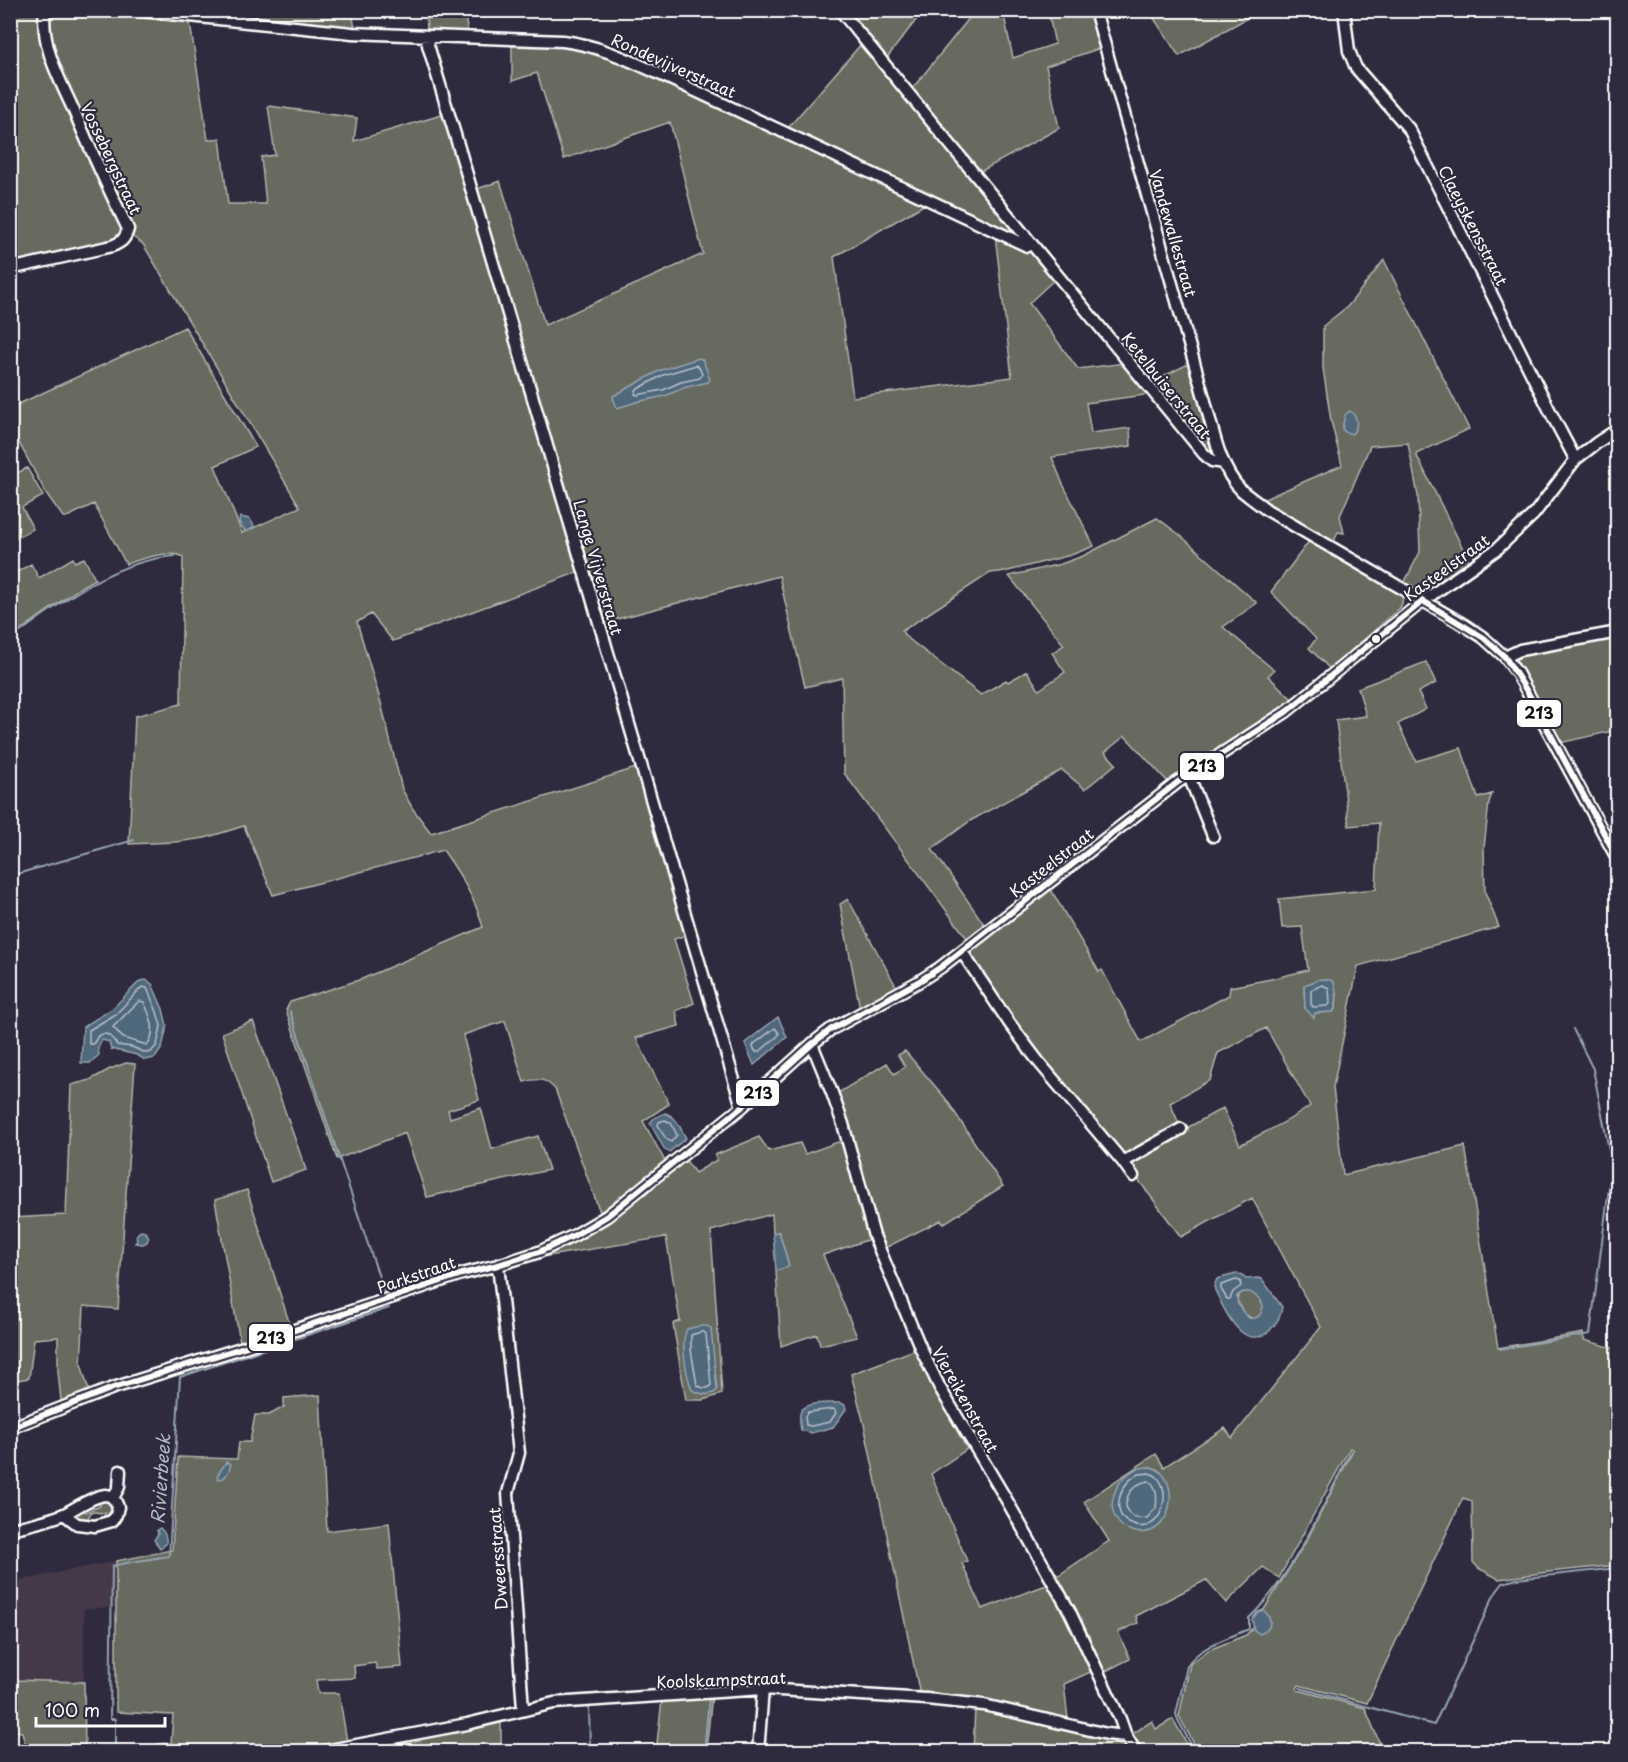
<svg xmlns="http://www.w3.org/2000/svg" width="1628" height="1762" viewBox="0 0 1628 1762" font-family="'Playpen Sans',sans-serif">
<rect width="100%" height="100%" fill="#2f2a3d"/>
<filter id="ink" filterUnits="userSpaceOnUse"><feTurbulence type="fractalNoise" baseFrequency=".0167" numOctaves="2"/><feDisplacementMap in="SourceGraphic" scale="12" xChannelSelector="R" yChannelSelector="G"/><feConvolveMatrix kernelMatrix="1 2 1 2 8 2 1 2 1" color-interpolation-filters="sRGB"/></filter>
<g filter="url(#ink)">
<!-- built -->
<path fill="#443949" d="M 116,1561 L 115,1607 L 84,1609 L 84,1682 L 11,1680 L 11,1582 Z"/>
<!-- green -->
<path fill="#666b5e" stroke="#b2b5ae" stroke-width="1.5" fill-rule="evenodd" d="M 36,10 L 105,11 L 190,23 L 208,140 L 220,138 L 228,204 L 266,204 L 261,157 L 275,155 L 268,106 L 357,118 L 354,141 L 445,114 L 581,571 L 393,641 L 371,614 L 357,622 L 381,703 L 402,789 L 413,809 L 431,833 L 639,767 L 687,935 L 674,939 L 694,1003 L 676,1011 L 679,1026 L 636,1038 L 669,1104 L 643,1121 L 666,1163 L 600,1212 L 555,1089 C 544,1078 539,1078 524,1082 L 505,1021 L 463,1035 L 479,1100 L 448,1110 L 450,1118 L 481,1108 L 492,1149 L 538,1136 L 549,1170 L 427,1197 L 405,1133 L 337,1159 L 286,1010 L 290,1002 L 362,979 L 483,927 C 475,898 460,874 443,850 L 273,895 L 244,826 L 205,838 L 176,842 L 129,844 L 135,716 L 181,704 L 183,557 C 170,549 141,559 126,564 L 94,504 L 67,517 L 63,517 L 46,493 L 11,428 L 10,408 L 185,327 L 256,447 L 215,466 L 242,533 L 300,507 L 143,244 L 124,231 L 118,240 L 11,265 L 11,11 L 25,11 L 35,13 Z
M 203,10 L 352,11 L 355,30 L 203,14 Z
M 426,11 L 464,11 L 468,33 L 427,32 Z
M 847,11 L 923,11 L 886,59 Z
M 975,11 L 1003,11 L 1013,58 L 1055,44 L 1048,11 L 1090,11 L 1101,48 L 1046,66 L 1059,128 L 978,173 L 912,89 Z
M 1149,11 L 1260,11 L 1179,56 Z
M 863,42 L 1017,231 L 1013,234 L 787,129 Z
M 512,43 L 563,44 L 594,49 L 927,203 L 834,257 L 853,397 L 1012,377 L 995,235 L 1020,246 L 1034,255 L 1056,278 L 1029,303 L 1078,369 L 1125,363 L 1152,394 L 1086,403 L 1091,433 L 1130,428 L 1131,446 L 1052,457 L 1062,482 L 1094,546 L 1071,555 L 1008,571 L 990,573 L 902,631 L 905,636 L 981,695 L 1006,680 L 1008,682 L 1027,671 L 1039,690 L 1065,672 L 1052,653 L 1064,645 L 1009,576 L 1061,564 L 1083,556 L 1157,518 L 1180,535 L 1257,603 L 1223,627 L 1274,670 L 1268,676 L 1294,701 C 1252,729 1210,754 1169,783 L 1125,736 L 1105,752 L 1116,764 L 1085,789 L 1062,770 L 970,821 L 932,849 L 986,927 L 969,941 L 844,773 L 842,678 L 805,687 L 779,576 L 602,623 L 474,190 L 500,181 L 545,325 L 703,254 L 670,122 L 564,159 L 537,73 L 512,81 Z
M 1384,260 L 1469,429 L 1416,454 L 1470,563 L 1423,597 L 1403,585 L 1420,552 L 1418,496 L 1408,443 L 1370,446 L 1340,516 L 1344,533 L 1338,532 L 1333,544 L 1260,501 L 1342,465 L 1331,421 L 1323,368 L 1323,326 L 1348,306 Z
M 1190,363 L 1213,445 L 1213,449 L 1208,450 L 1202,446 L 1152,382 Z
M 27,468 L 43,496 L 22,507 L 33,529 L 11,541 L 11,476 Z
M 1310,540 L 1392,589 C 1402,595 1406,599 1399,609 L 1330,669 L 1309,648 L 1316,639 L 1271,592 Z
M 73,558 L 75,562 L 84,558 L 95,579 L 81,587 L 11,637 L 11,561 L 17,572 L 31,564 L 39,578 Z
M 1617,635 L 1617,730 L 1560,743 L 1514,659 L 1519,655 Z
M 1426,662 L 1436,683 L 1418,692 L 1426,709 L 1398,724 L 1416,761 L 1461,748 L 1478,798 L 1492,794 L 1489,802 L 1484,848 L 1485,892 L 1499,927 L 1358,966 L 1333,1087 L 1343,1175 L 1465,1146 L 1498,1348 L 1583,1333 L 1584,1340 L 1617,1349 L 1618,1565 L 1548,1572 L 1499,1579 L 1478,1568 L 1473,1562 L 1472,1501 L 1463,1498 L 1367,1703 L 1299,1685 L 1297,1688 L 1298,1691 L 1302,1691 L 1365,1708 L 1383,1751 L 1198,1751 L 1179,1716 L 1190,1664 L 1209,1650 L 1246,1635 L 1253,1628 L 1258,1630 L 1263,1611 L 1307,1540 L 1353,1450 L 1350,1448 L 1279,1578 L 1263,1567 L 1226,1603 L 1206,1580 L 1136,1616 L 1138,1623 L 1118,1632 L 1130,1659 L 1104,1672 L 1056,1577 L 1109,1541 L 1084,1502 L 1156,1454 L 1164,1467 L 1225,1428 L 1232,1438 L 1321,1327 L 1252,1198 L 1181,1237 L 1125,1162 L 1223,1108 L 1240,1145 C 1264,1132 1289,1122 1310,1106 L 1266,1028 L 1218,1053 L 1210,1080 L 1170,1103 L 1180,1126 L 1125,1157 L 1016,1028 L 969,956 L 969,952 L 1050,888 L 1099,972 L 1102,970 L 1141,1042 L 1229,995 L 1230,987 L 1271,979 L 1308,970 L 1302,927 L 1282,928 L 1279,899 L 1376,889 L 1379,823 L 1349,826 L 1336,720 L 1366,716 L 1358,688 ZM 1304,986 L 1337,992 L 1336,1008 L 1333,1012 L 1314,1013 L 1305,1008 ZM 1150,1467 L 1157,1469 L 1165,1478 L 1114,1495 C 1119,1478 1133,1469 1150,1467 Z
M 848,899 L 897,988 L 860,1009 L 840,904 Z
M 253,1021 L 306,1170 L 271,1182 L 222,1033 Z
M 905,1051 L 946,1099 L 1003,1186 L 943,1224 L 941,1220 L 885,1248 L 872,1211 L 856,1161 L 853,1141 L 846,1115 L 838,1093 L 887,1063 L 894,1074 L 905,1067 L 898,1055 Z
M 126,1063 L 135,1064 L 118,1309 L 84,1306 L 81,1364 L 89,1391 L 61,1401 L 58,1371 L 58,1337 L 34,1339 L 29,1378 L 11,1381 L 11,1218 L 66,1215 L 71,1085 L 90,1080 L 110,1069 Z
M 759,1137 L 769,1151 L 800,1143 L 805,1154 L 838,1142 L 843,1144 L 861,1213 L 870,1239 L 823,1255 L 857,1337 L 820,1345 L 817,1334 L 781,1346 L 776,1271 L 789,1266 L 779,1232 L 773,1233 L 772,1214 L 711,1231 L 722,1394 L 703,1400 L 686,1400 L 673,1324 L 680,1321 L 666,1237 L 542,1257 L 582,1236 L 685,1159 L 695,1173 L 717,1160 L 715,1155 Z
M 247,1190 L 290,1325 L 240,1342 L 215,1200 Z
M 1250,1291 L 1260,1299 L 1263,1306 L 1261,1315 L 1253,1319 L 1244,1314 L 1237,1300 C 1238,1293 1244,1291 1250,1291 Z
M 914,1350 L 918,1351 L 937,1395 L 967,1449 L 931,1474 L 967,1561 L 962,1563 L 982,1609 L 1049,1584 L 1093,1671 L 1064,1684 L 1068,1719 L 1004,1704 L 920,1695 L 864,1424 L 851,1374 Z
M 320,1395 L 327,1531 L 389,1523 L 402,1667 L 377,1669 L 375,1663 L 354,1666 L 355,1678 L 316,1680 L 318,1693 L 339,1693 L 347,1742 L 268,1752 L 158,1751 L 158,1744 L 171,1743 L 173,1715 L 116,1712 L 116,1561 L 172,1550 L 178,1457 L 237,1459 L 239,1442 L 250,1442 L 255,1415 L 269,1415 L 284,1407 L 284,1398 Z
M 103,1498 L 113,1501 L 113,1514 L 102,1522 L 105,1513 L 91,1512 L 87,1521 L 77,1517 L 76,1512 L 83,1506 L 86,1512 L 100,1506 L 98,1500 Z
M 11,1680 L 84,1682 L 85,1751 L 27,1751 L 22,1732 L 11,1731 Z
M 712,1695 L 706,1751 L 656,1752 L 662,1700 Z
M 975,1707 L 1040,1721 L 1116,1743 L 1124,1747 L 1127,1751 L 973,1752 Z
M 501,1718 L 501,1751 L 338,1752 C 393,1744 447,1732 501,1718 Z
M 1173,1719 L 1191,1751 L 1143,1751 L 1132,1734 L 1152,1721 L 1156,1729 Z"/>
<!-- water -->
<path fill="#50677b" stroke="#96a4b0" stroke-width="1.5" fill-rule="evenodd" d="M 699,358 L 703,360 L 710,380 L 708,382 L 683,388 L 665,396 L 636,402 L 617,408 L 613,398 L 613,396 L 661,370 Z
M 1350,411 C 1359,417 1358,427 1352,434 L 1345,432 L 1342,429 L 1345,415 Z
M 240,517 L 250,519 L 254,526 L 253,528 L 248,531 L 244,530 L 239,522 Z
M 1321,979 L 1330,980 L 1334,982 C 1337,992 1338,1003 1333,1012 L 1315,1013 L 1314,1018 L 1305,1008 L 1304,985 Z
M 146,980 L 152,984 L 163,1009 L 167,1026 L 162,1048 L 155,1058 L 145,1060 L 137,1055 L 111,1049 L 109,1042 L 102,1040 L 98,1048 L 99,1055 L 90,1063 L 81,1063 L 83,1027 L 112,1009 L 140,981 Z
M 778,1017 L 787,1037 L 754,1065 L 745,1043 Z
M 665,1113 C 678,1117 680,1129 686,1138 L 669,1152 L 665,1150 L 650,1123 L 654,1118 Z
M 141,1231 L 145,1232 L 149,1237 L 147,1242 L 143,1244 L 135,1243 L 137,1241 C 136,1236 135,1234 141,1231 Z
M 779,1232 L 789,1266 L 776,1271 L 773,1233 Z
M 1236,1274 L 1241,1275 L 1246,1279 L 1259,1278 L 1262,1279 L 1282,1307 C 1281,1316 1276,1325 1269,1331 C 1243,1354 1223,1308 1215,1290 L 1214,1286 L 1217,1279 ZM 1243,1292 L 1250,1292 L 1260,1299 L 1263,1306 C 1262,1314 1258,1320 1249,1318 C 1243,1313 1236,1305 1237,1296 Z
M 700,1326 L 707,1326 L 711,1328 L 717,1390 C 711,1397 700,1394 692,1390 C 686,1374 680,1343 687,1329 Z
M 827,1403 L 841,1403 L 845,1405 L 846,1409 L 833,1427 L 811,1433 L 801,1430 C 796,1404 804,1405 827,1403 Z
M 226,1462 L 231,1464 L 229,1471 L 224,1478 L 218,1479 L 217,1476 Z
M 1150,1467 C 1182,1473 1175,1539 1136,1532 C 1131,1531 1126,1529 1123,1527 C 1102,1510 1115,1479 1136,1469 C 1140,1467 1145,1468 1150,1467 Z
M 160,1528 C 165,1532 167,1537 166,1544 L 160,1548 L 154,1540 L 158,1534 L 157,1530 Z
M 1263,1610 C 1273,1618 1273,1628 1260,1634 L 1254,1630 L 1252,1619 L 1258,1612 Z"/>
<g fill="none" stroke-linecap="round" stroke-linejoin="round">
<!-- shore -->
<path stroke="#b9c2ca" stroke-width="1.5" d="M 696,365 L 699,367 L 702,374 L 700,378 L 681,382 L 663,390 L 637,395 L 635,394 L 636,390 L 663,375 Z
M 1322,985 L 1329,988 L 1330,1004 L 1327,1006 L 1313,1007 L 1311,1004 L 1311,990 Z
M 142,987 L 147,988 L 157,1012 L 161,1026 L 157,1045 L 151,1052 L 146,1053 L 132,1047 L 117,1045 C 112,1038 108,1030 98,1036 L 93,1044 L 89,1044 L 89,1030 L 116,1014 Z
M 139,1001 L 144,1002 C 150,1016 158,1031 147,1045 L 123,1038 L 113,1027 Z
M 775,1028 L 779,1033 L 778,1036 L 759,1052 L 756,1052 L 753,1047 L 754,1044 Z
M 665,1120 L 671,1123 L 677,1135 L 671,1142 C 665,1140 661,1131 658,1125 L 659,1122 Z
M 1236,1280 L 1240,1281 L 1241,1286 L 1233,1292 L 1230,1299 L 1227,1299 L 1221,1289 L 1221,1285 Z
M 701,1332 L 704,1332 L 706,1334 L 711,1385 L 708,1388 L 703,1388 L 697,1385 L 691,1350 L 691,1335 Z
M 834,1409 L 836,1413 L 830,1422 L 811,1426 L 806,1425 L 805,1416 L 808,1412 Z
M 1149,1473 C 1176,1478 1165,1542 1129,1523 C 1109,1512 1121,1481 1139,1474 C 1142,1473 1146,1474 1149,1473 Z
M 1149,1481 C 1158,1487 1157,1498 1156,1508 L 1147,1518 C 1116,1523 1122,1484 1149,1481 Z"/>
<!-- stream -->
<path stroke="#96a4b0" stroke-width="2" d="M 10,639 C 61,603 111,561 175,556
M 10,876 L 134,840
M 290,1011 L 384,1292
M 1500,1349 L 1590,1334 L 1612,1165 L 1593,1069 L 1573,1029
M 1300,1688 L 1434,1725 L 1494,1595 L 1503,1583 L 1517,1579 L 1618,1568
M 589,1704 L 590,1752
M 115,1752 L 115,1719 L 110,1719 L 112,1566 L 131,1562 L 169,1556 L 180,1377 L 389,1308
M 704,1752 L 709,1697
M 1195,1752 L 1178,1720 L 1176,1714 L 1187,1666 C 1196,1648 1230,1637 1249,1629 L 1249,1618 C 1292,1578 1324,1504 1351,1451"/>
<defs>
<path id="street" d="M 132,10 L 352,33 L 563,41 C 596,45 625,58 655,72 L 1027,246 L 1031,244
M 840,10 L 1204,454 L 1212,461 L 1224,463
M 1095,10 L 1203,394 C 1212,424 1218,467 1241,490 C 1249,497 1258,503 1267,510 L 1463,624 L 1484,638 L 1505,657 L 1517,673 L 1618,860
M 1344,10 L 1349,51 L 1356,68 L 1409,129 L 1554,419 L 1573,455 L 1576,459
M 428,36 L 428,45 L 465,168 L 742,1107
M 10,269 L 112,246 C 122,242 125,239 128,229 C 109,190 91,151 74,111 C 60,80 40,45 45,10
M 1505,657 L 1520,650 L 1618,632
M 1188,774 L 1213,836
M 962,952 L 1010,1024 L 1038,1061 L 1123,1162 L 1133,1176
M 812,1044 L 832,1093 L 843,1124 L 874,1236 L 921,1349 L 940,1388 L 1006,1499 L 1070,1612 L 1120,1719 L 1126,1736 L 1136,1752
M 1123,1162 L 1181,1129
M 498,1265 L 519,1453 L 508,1493 L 523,1709
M 10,1428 L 113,1388 L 241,1348 L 462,1274 L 498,1265 L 539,1252 L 575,1235 L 607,1216 L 742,1107 L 812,1044 L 830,1030 L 918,982 L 941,967 L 1178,782 L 1286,712 L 1423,601 L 1497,549 L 1534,514 L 1576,459 L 1598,442 L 1618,429
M 113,1498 L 119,1487 L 120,1471
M 10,1529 C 28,1525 49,1521 66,1513 C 76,1508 93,1496 105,1495 C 112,1495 116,1501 118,1507 L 116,1515 L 112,1521 L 95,1526 L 77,1524 L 64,1514
M 319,1752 L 467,1724 L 554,1703 L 763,1689 L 926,1699 L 984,1705 L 1107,1734 L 1126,1736
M 758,1752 L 763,1689"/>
</defs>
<!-- street casing -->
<use href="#street" stroke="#fff" stroke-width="15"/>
<!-- street -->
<use href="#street" stroke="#2f2a3d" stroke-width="10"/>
<defs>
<path id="bus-1" d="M 1423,601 L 1484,638 L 1505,657 L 1528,693 L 1618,859
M 10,1428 L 113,1388 L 241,1348 L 462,1274 L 498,1265 L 539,1252 L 575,1235 L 607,1216 L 742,1107 L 812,1044 L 830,1030 L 918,982 L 941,967 L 1178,782 L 1286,712 L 1423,601"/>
</defs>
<!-- bus-1 casing -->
<use href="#bus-1" stroke="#2f2a3d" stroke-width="10"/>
<!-- bus-1 -->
<use href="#bus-1" stroke="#fff" stroke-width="6"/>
</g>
</g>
<!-- markers -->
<circle fill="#fff" stroke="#2f2a3d" stroke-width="2" cx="1376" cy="639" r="5"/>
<g text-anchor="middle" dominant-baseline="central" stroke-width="4.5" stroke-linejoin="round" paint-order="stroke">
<!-- street labels -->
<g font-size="16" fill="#fff" stroke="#2f2a3d">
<text transform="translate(674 65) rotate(24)">Rondevijverstraat</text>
<text transform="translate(112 158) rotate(65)">Vossebergstraat</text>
<text transform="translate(1474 225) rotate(63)">Claeyskensstraat</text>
<text transform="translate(1174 233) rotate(74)">Vandewallestraat</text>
<text transform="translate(1167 385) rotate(51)">Ketelbuiserstraat</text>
<text transform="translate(599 567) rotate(74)">Lange Vijverstraat</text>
<text transform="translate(1446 567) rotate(-36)">Kasteelstraat</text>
<text transform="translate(1051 862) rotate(-38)">Kasteelstraat</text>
<text transform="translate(416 1274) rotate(-19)">Parkstraat</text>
<text transform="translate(966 1399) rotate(61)">Viereikenstraat</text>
<text transform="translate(497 1559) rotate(-94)">Dweersstraat</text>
<text transform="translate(721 1679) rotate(-2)">Koolskampstraat</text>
</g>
<!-- water labels -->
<g font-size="18" font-style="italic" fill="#b0bbc4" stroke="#2f2a3d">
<text transform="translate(160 1479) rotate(-86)">Rivierbeek</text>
</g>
</g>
<g stroke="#2f2a3d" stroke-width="2">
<rect x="1516" y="699" width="46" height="29" rx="6" fill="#fff"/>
<rect x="1179" y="752" width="46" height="29" rx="6" fill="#fff"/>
<rect x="735" y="1079" width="45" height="28" rx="6" fill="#fff"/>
<rect x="248" y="1323" width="46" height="29" rx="6" fill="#fff"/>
</g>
<g font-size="16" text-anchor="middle" font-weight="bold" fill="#111">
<text x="1539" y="719">213</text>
<text x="1202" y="772">213</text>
<text x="758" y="1099">213</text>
<text x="271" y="1344">213</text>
</g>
<!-- margin -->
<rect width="1628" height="1762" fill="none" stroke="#2f2a3d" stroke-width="36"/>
<rect x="18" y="18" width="1592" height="1726" fill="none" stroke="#fff" stroke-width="2" filter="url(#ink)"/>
<!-- scale -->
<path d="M36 1717v9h129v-9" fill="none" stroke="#ffffff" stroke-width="3"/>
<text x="45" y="1717" font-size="18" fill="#ffffff" stroke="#2f2a3d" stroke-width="4.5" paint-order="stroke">100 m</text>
</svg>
